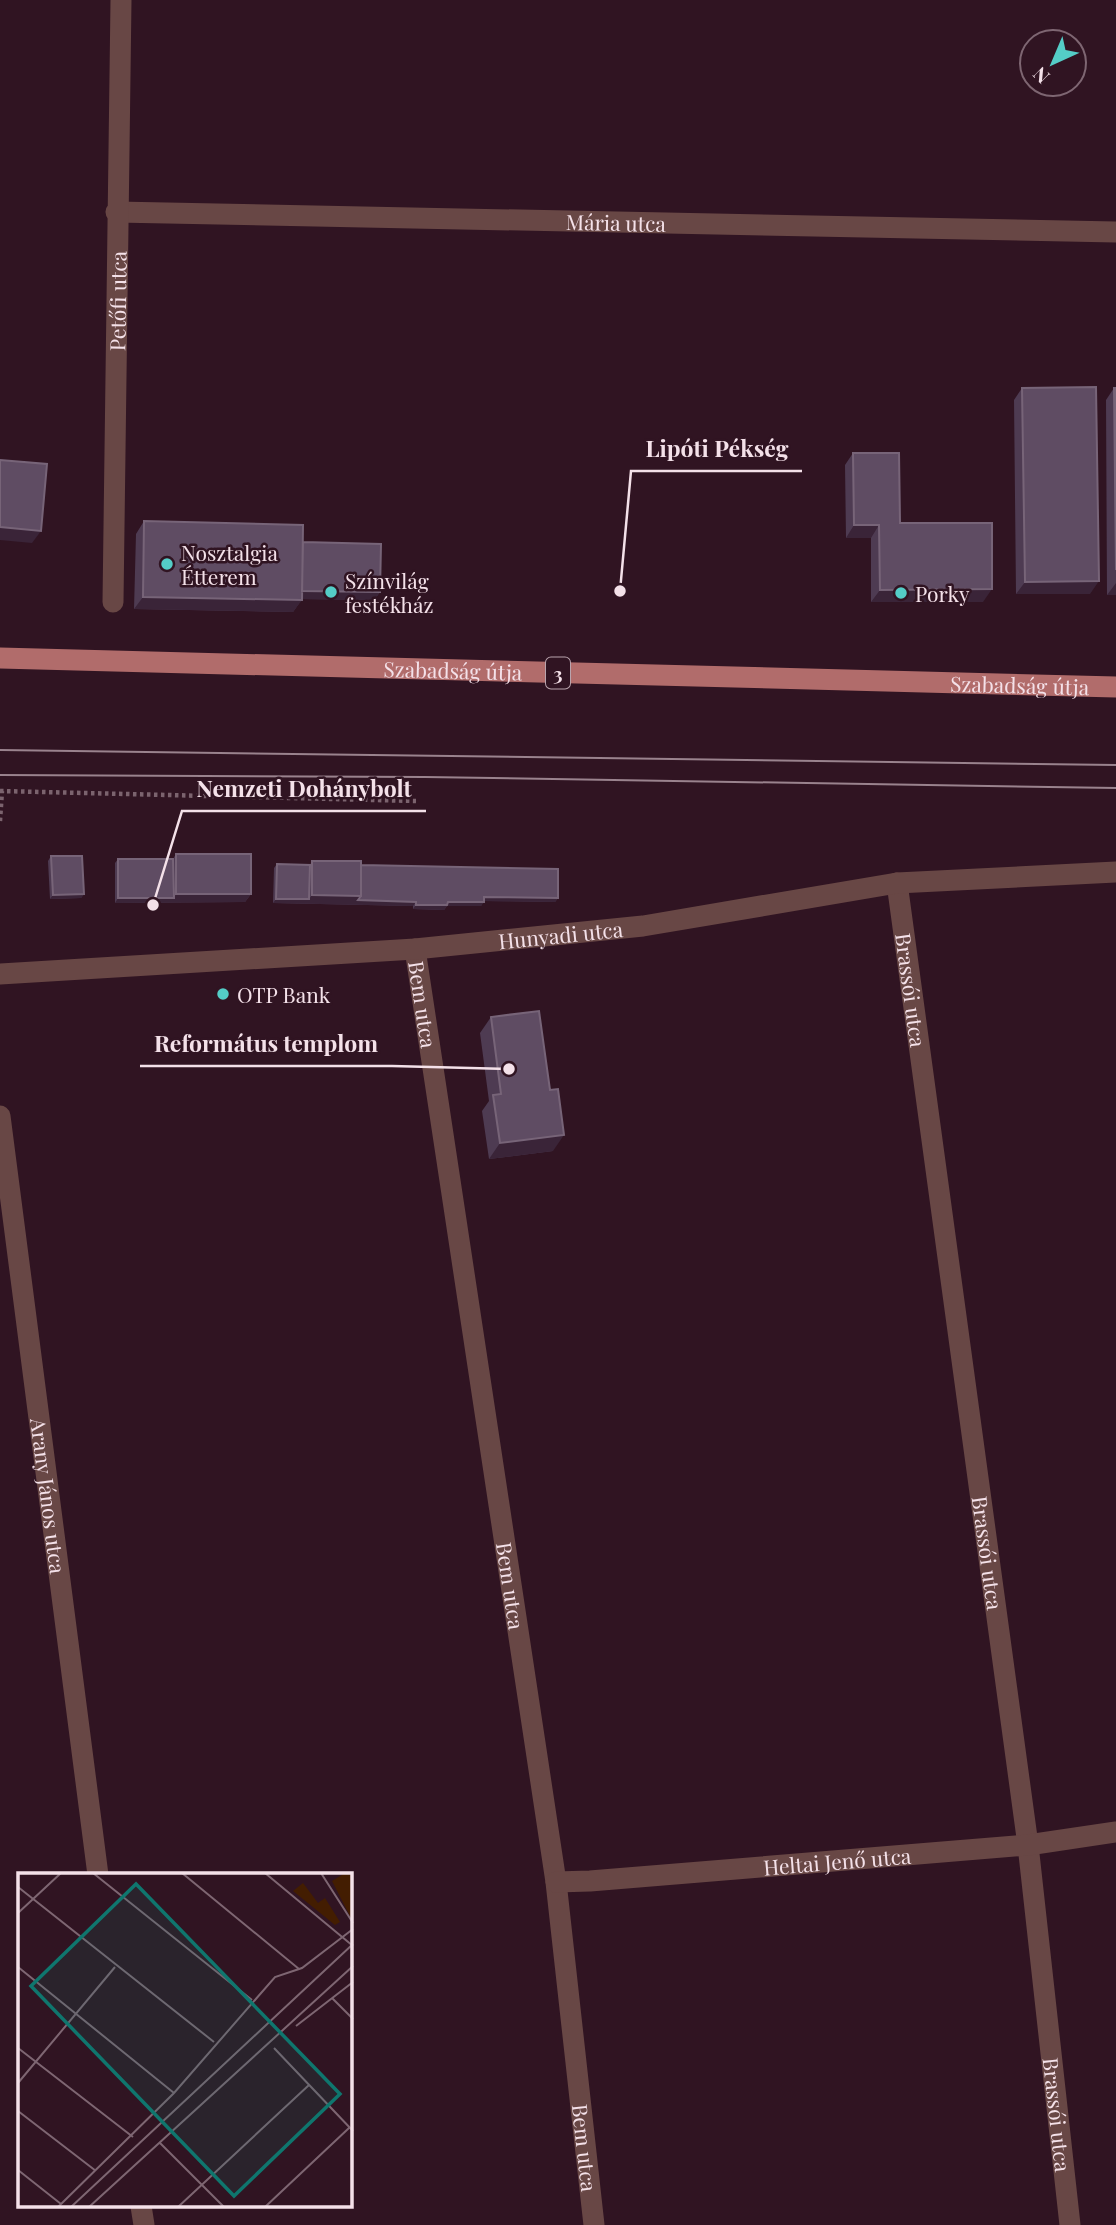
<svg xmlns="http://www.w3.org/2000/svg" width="1116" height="2225" viewBox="0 0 1116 2225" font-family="'Playfair Display',serif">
<rect width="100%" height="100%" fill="#301422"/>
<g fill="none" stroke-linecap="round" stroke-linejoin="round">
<!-- path -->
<path stroke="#7b636e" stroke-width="4.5" stroke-dasharray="3.5 3.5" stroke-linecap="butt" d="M 0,791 L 416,801
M 0,821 L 2,791"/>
<!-- street -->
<g stroke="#684745" stroke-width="21">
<path id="s1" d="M 116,212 L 1116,232"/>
<path id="s2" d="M 113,602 L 121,0"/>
<path id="s3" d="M 897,883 L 1028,1845 L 1070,2225"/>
<path id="s4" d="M 415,949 L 556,1882 L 594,2225"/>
<path id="s5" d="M 0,974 L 415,949 L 643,926 L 897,883 L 1116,872"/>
<path id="s6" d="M 0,1116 L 98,1875"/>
<path id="s7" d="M 556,1882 L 590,1881 L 1028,1845 L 1116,1832"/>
<path d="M 141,2206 L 144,2225"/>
</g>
<!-- primary -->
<path stroke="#b16c6b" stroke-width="21" id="s8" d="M 0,658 L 1116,687"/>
<!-- tram -->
<path stroke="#9a838e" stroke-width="2" d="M 0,750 L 1116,765
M 0,775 L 425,777 L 1116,788"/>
</g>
<!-- wall -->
<path fill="#4e3b52" d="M 1022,388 L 1090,594 L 1016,594 L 1014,400 Z
M 1114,388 L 1116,388 L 1116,595 L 1107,595 L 1106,400 Z
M 853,453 L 900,523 L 983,602 L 871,602 L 871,538 L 846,538 L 845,465 Z
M 144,521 L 303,542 L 380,592 L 374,600 L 302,599 L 293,612 L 134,609 L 136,534 Z
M 176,854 L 251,894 L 245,902 L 115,903 L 115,863 L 118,859 L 173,859 Z
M 51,856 L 84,894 L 81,898 L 50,899 L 48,861 Z
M 312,861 L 361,865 L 558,898 L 555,902 L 484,901 L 481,906 L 447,906 L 444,910 L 413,909 L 413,906 L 273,903 L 274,868 L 277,864 L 310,865 Z
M 491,1017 L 553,1151 L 489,1159 L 482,1111 L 489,1101 L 480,1033 Z"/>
<!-- shaded-wall -->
<path fill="#3a2438" d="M 854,525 L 879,525 L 871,538 L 846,538 Z
M 0,527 L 41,531 L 32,543 L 0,540 Z
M 1099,581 L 1090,594 L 1016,594 L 1025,582 Z
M 1116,583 L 1116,595 L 1107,595 Z
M 992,589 L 983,602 L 871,602 L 880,590 Z
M 299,590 L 380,592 L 374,600 L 294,599 Z
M 143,597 L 302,600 L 293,612 L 134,609 Z
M 84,894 L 81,898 L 50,899 L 53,895 Z
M 176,894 L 251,894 L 245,902 L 115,903 L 118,898 L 174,898 Z
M 312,895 L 361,896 L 416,902 L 413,906 L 273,903 L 276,899 L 309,899 Z
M 484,897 L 558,898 L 555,902 L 481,901 Z
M 448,902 L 484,902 L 481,906 L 447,906 L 444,910 L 413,909 L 416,905 Z
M 564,1135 L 553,1151 L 489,1159 L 500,1143 Z"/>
<!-- building -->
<path fill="#5f4c63" stroke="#776478" stroke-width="2" d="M 1096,387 L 1099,581 L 1025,582 L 1022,388 Z
M 1114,388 L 1116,388 L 1116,570 Z
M 853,453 L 899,453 L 900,523 L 992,523 L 992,589 L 880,590 L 879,525 L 854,525 Z
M 0,460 L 47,464 L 41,531 L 0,527 Z
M 144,521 L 303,525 L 302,600 L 143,597 Z
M 303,542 L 381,544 L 380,592 L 302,591 Z
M 176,854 L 251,854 L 251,894 L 176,894 Z
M 51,856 L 82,856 L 84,894 L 53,895 Z
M 118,859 L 173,859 L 174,898 L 118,898 Z
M 312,861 L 361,861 L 361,896 L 312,895 Z
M 277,864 L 310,865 L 309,899 L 276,899 Z
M 361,865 L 558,869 L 558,898 L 484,897 L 484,902 L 448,902 L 447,905 L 416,905 L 416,902 L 358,900 L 361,896 Z
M 539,1011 L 550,1090 L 558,1089 L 564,1135 L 500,1143 L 493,1095 L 501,1094 L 491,1017 Z"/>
<!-- markers -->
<g fill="#54cdc7" stroke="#301422" stroke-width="2.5">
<circle cx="167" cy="564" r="7"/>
<circle cx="331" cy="592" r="7"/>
<circle cx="901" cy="593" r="7"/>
<circle cx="223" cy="994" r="7"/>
</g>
<g text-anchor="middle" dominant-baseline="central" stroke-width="5" stroke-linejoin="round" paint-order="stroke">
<!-- shield labels -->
<rect fill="#301422" stroke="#b9a4ad" stroke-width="2" x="546" y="657.5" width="24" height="31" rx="5"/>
<g font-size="19" font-weight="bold" fill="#f4e1e9">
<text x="558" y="673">3</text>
</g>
<!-- street labels -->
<g font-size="21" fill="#f4e1e9" stroke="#301422">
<text stroke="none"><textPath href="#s1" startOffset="500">Mária utca</textPath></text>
<text stroke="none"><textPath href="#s2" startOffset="301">Petőfi utca</textPath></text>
<text stroke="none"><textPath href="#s8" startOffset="453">Szabadság útja</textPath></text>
<text stroke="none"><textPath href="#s8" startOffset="1020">Szabadság útja</textPath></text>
<text stroke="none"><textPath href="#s5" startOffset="562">Hunyadi utca</textPath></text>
<text stroke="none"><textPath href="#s3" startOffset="108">Brassói utca</textPath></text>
<text stroke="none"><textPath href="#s4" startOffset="56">Bem utca</textPath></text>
<text stroke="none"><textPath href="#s6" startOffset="383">Arany János utca</textPath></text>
<text stroke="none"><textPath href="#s3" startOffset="676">Brassói utca</textPath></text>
<text stroke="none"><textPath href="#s4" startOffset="644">Bem utca</textPath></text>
<text stroke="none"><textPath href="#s7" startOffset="282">Heltai Jenő utca</textPath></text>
<text stroke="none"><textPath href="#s3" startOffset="1242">Brassói utca</textPath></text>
<text stroke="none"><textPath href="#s4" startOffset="1211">Bem utca</textPath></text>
</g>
<!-- poi labels -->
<g font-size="21" fill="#f4e1e9" stroke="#301422" text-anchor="start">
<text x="181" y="552">Nosztalgia<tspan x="181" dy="24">Étterem</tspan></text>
<text x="345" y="580">Színvilág<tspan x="345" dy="24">festékház</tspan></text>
<text x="915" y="593">Porky</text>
<text x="237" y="994">OTP Bank</text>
</g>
</g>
<!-- overview -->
<g transform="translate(18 1873)">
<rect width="334" height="334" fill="#301422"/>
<path d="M 327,0 L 334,2 L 334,47 L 314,8 ZM 285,10 L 300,30 L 307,25 L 322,49 L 317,52 L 275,18 Z" fill="#431d01"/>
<path fill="none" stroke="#7e6672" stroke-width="2" d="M 75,0 L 234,127M 164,0 L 281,96M 247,0 L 335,73M 303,0 L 335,50M 0,14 L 196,169M 0,40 L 43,0M 0,94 L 156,220M 314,125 L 335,146M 278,153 L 335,109M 0,175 L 115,264M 256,175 L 335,258M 0,210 L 97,94M 0,238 L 78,298M 141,269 L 206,334M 0,297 L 43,331M 40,334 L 156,220 L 257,104 L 284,95 L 335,56M 53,334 L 335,71M 71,334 L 335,93M 160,334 L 291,212M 247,334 L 331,255"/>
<path fill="#0f766e" fill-opacity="0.15" stroke="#0f766e" stroke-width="3.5" d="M 118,11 L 322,221 L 216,323 L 13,113 Z"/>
<rect width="334" height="334" fill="none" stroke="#f4e1e9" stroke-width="3.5"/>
</g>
<!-- callouts -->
<path fill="none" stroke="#f4e1e9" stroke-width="2.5" d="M620 591L631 471H802M153 905L182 811H426M509 1069L392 1066H140"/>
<g fill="#f4e1e9" stroke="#301422" stroke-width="2.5">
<circle cx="620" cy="591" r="7"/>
<circle cx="153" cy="905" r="7"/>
<circle cx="509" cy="1069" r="7"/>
</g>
<g font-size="23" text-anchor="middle" font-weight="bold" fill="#f4e1e9" stroke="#301422" stroke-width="5" stroke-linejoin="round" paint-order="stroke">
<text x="717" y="457">Lipóti Pékség</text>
<text x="304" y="797">Nemzeti Dohánybolt</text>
<text x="266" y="1052">Református templom</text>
</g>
<!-- north arrow -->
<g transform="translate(1053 63) rotate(224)"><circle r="33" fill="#301422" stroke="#7e6672" stroke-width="2"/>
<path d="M0-5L12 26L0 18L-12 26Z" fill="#54cdc7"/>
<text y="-10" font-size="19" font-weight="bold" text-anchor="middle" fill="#f4e1e9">N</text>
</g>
</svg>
